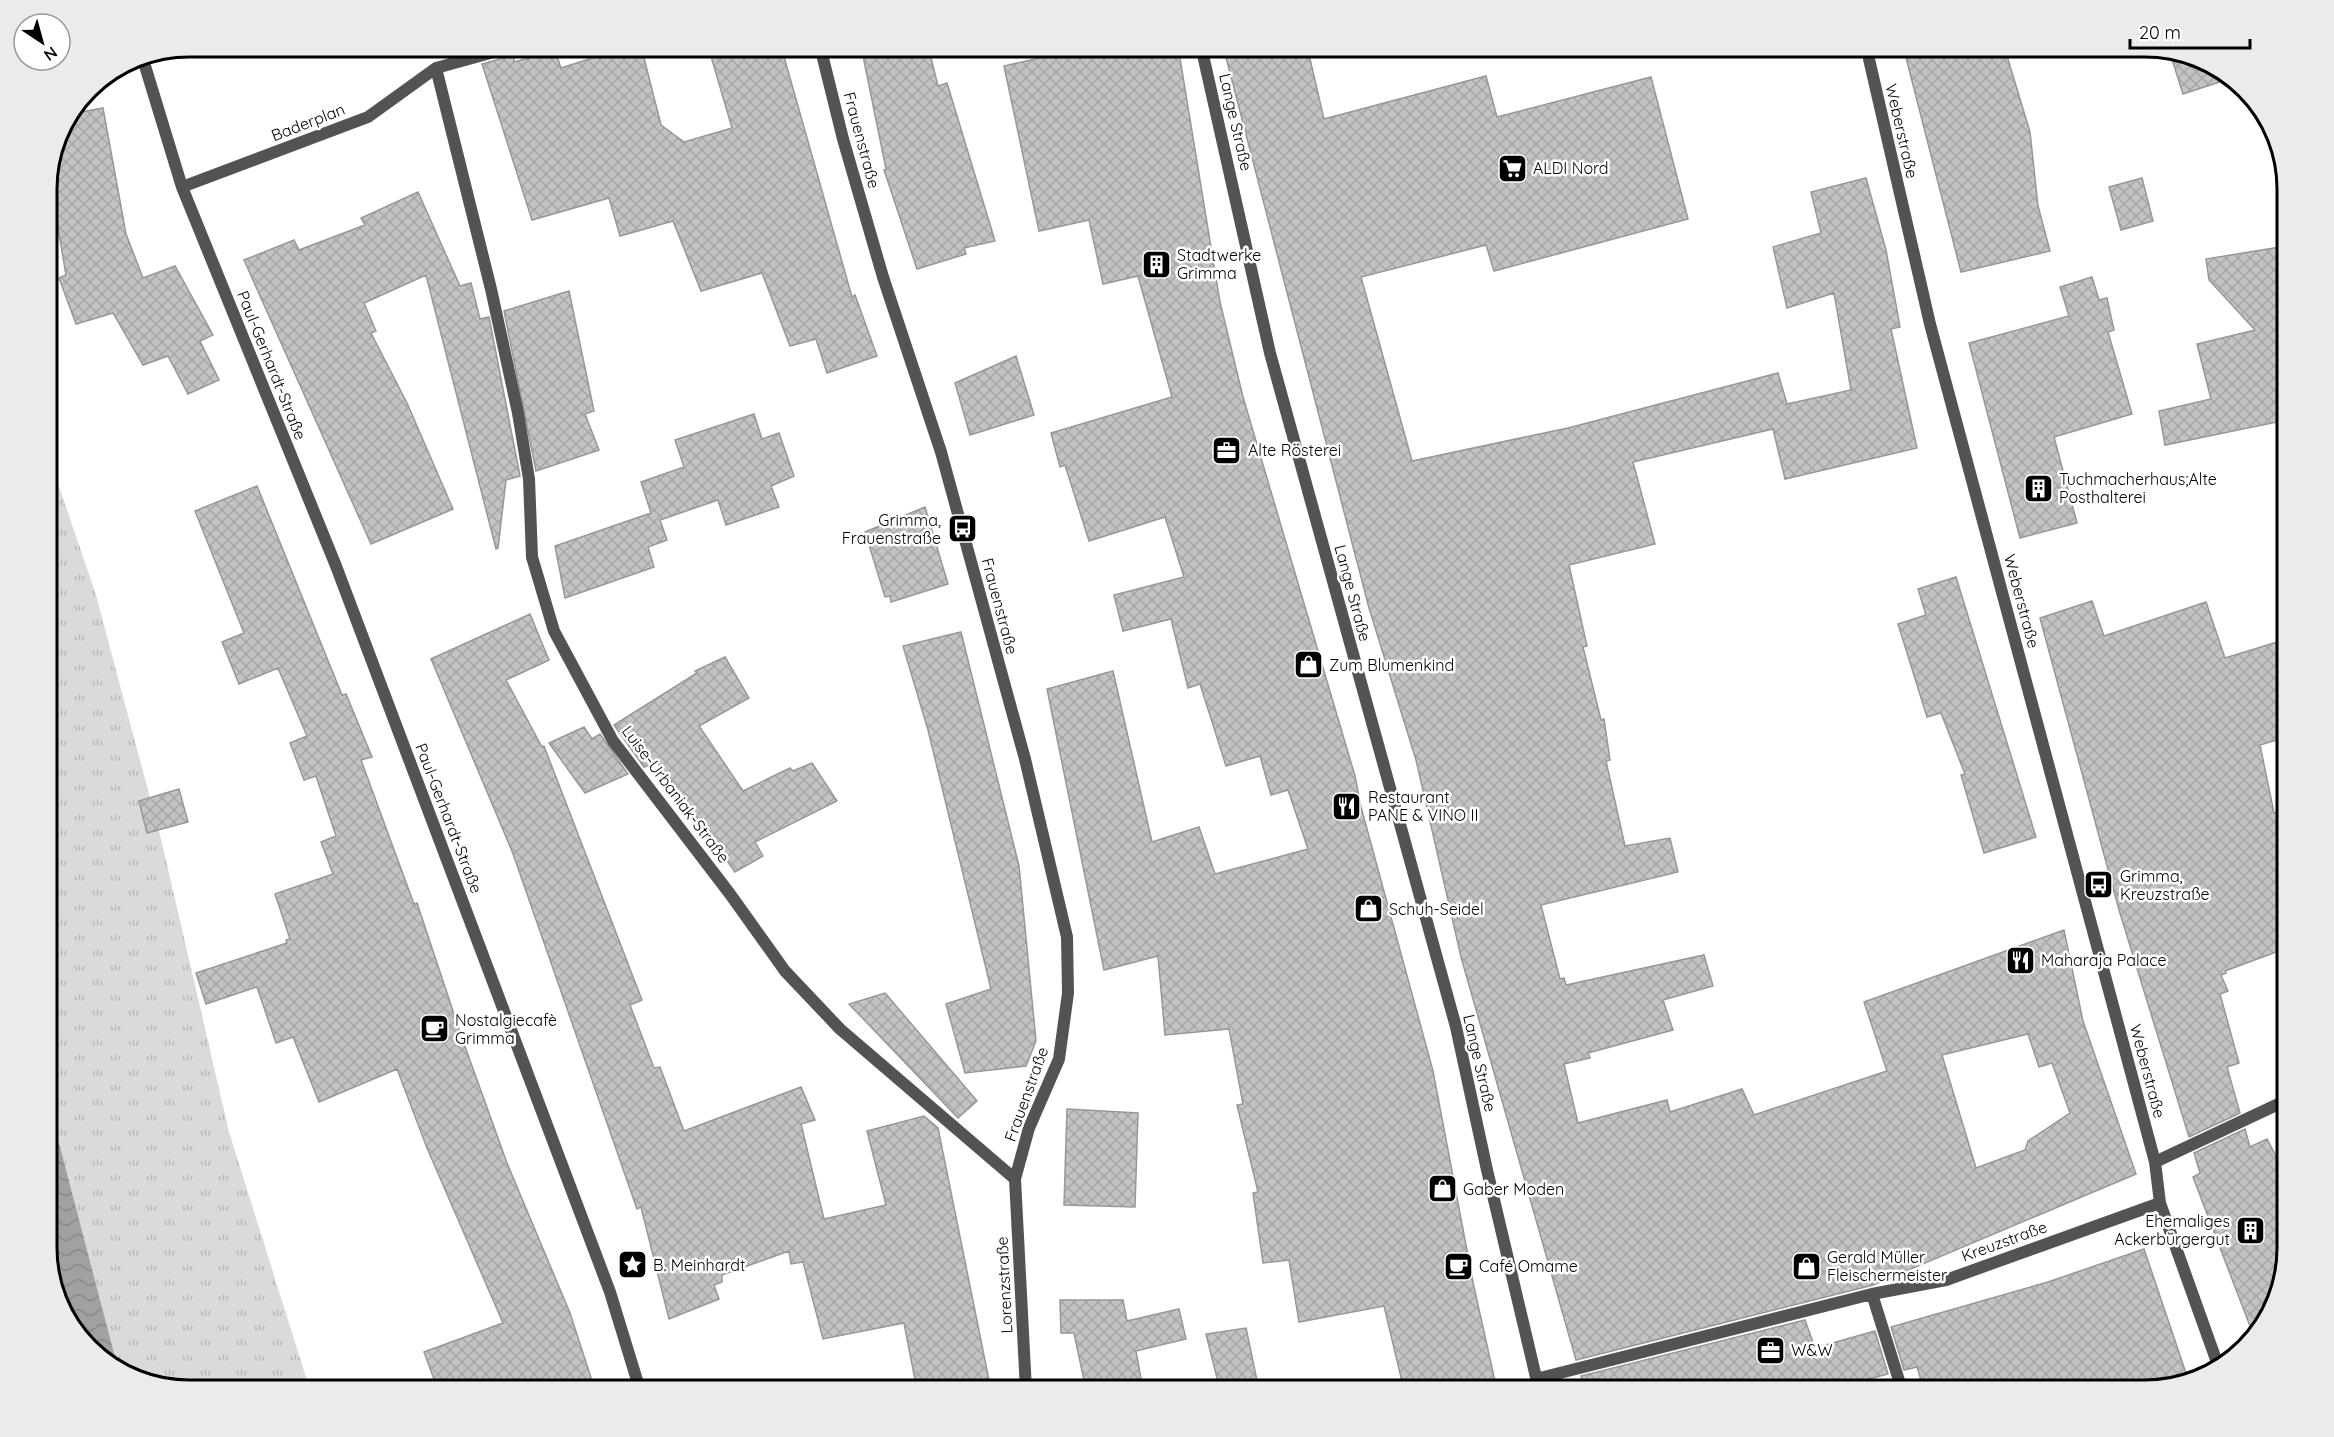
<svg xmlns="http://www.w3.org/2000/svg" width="2334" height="1437" viewBox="0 0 2334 1437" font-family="Quicksand,sans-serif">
<defs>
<pattern id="grass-tufts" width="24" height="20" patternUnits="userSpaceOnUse" patternTransform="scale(1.5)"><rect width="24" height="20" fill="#dadada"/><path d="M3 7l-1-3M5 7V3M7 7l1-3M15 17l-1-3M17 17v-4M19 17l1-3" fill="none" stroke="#b9b9b9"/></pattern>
<pattern id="water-waves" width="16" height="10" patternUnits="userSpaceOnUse" patternTransform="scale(1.5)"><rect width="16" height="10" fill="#a1a1a1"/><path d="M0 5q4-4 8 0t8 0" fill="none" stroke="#898989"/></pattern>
<pattern id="building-cross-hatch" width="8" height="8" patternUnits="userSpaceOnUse" patternTransform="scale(1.5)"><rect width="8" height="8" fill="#c3c3c3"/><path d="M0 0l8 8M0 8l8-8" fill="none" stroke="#a6a6a6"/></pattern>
</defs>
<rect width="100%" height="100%" fill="#fff"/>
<!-- grass -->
<path fill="url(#grass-tufts)" d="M 47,451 L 96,595 L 162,843 L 229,1132 L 310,1390 L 189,1390 L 119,1372 L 47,1097 Z"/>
<!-- water -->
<path fill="url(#water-waves)" d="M 47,1097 L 119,1372 L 66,1319 L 47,1257 Z"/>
<!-- building -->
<path fill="url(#building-cross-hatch)" stroke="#979797" stroke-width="1.5" fill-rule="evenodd" d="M 630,46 L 641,46 L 661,125 L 684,142 L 732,128 L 708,46 L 781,46 L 852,297 L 855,295 L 877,356 L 827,373 L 816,339 L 790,346 L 762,273 L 701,291 L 673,221 L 620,236 L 609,198 L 532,220 L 482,64 L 514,55 L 514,62 L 555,51 L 561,68 Z
M 861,46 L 928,46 L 938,86 L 947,83 L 995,241 L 964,248 L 966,254 L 917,269 L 884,170 L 886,169 Z
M 1094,46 L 1178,46 L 1220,302 L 1243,397 L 1355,776 L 1361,807 L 1433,1071 L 1474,1287 L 1497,1390 L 1404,1390 L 1384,1306 L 1299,1322 L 1289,1260 L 1263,1263 L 1253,1193 L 1258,1192 L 1237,1105 L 1243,1104 L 1229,1029 L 1165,1035 L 1158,956 L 1104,970 L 1047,689 L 1113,671 L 1152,842 L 1199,827 L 1215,874 L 1308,849 L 1288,790 L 1271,795 L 1260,756 L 1226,766 L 1200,684 L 1188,688 L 1171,619 L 1123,631 L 1114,595 L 1184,577 L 1165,517 L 1089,541 L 1065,465 L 1060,467 L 1051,433 L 1172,397 L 1138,276 L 1103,284 L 1089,220 L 1039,231 L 1004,66 Z
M 1223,46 L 1307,46 L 1324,119 L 1486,76 L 1497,117 L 1651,77 L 1688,219 L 1494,271 L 1486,245 L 1361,277 L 1412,461 L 1568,428 L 1778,373 L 1787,404 L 1851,390 L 1834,293 L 1787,308 L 1773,247 L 1821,233 L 1811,192 L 1866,178 L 1886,250 L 1900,327 L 1891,329 L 1917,448 L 1785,479 L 1773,429 L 1633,462 L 1655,544 L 1569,565 L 1587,646 L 1583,647 L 1601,720 L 1604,719 L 1610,760 L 1606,761 L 1625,846 L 1670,838 L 1678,872 L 1541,905 L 1560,979 L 1564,978 L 1566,985 L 1704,955 L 1713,986 L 1663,1000 L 1673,1030 L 1588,1053 L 1590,1058 L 1564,1064 L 1578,1123 L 1667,1100 L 1670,1112 L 1742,1089 L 1754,1115 L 1887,1071 L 1864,1002 L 2064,930 L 2083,1021 L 2136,1174 L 1873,1285 L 1576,1360 L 1461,957 L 1416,760 L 1369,608 ZM 2028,1034 L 2039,1067 L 2052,1063 L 2070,1113 L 2028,1141 L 2025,1150 L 1976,1168 L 1942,1055 Z
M 1903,46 L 2004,46 L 2030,132 L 2038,206 L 2050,251 L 1961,272 Z
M 2170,53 L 2216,66 L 2229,79 L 2183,94 Z
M 103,108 L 126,234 L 143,278 L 175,266 L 213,335 L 200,341 L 219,380 L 188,394 L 168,356 L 143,365 L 113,313 L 76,324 L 59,278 L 66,275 L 54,204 L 47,205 L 47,180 L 58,134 L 71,114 Z
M 2142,178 L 2153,221 L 2121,230 L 2109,187 Z
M 418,192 L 460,286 L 471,283 L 480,319 L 489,317 L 520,476 L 506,480 L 498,548 L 496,549 L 426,275 L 364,303 L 376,331 L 371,333 L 407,403 L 453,509 L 371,544 L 244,260 L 294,240 L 299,250 L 365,225 L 361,218 Z
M 2287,246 L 2287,420 L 2165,445 L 2159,411 L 2211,399 L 2197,344 L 2255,330 L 2209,280 L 2206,259 Z
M 2092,277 L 2099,300 L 2107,298 L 2114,330 L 2108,332 L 2132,414 L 2054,437 L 2077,523 L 2020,538 L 1969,343 L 2069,316 L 2060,287 Z
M 569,291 L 594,411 L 585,414 L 599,450 L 536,471 L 504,311 Z
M 1016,356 L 1034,415 L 970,435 L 955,383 Z
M 754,414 L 762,439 L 779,433 L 794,476 L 771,486 L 779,507 L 726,525 L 718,500 L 660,520 L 667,540 L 648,547 L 654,567 L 565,598 L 555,546 L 651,513 L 641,482 L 684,467 L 675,440 Z
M 257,486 L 342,695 L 346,694 L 372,757 L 361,760 L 414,904 L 417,903 L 463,1041 L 507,1163 L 570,1313 L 595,1390 L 438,1390 L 424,1352 L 503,1323 L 427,1148 L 397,1069 L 319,1102 L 293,1037 L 276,1043 L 257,987 L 206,1004 L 196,973 L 287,943 L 286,940 L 290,939 L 275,894 L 333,874 L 321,842 L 336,836 L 316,776 L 304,780 L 290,743 L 307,736 L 278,668 L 239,684 L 222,642 L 244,633 L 195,511 Z
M 925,507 L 948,584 L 891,602 L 890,596 L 885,597 L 865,532 Z
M 1956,577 L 2036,837 L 1984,853 L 1961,775 L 1965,774 L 1941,713 L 1927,717 L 1898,624 L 1926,615 L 1918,589 Z
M 2092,601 L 2104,636 L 2206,602 L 2225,658 L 2287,639 L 2287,737 L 2260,745 L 2274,813 L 2287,810 L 2287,948 L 2225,971 L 2226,973 L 2221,975 L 2228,991 L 2220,994 L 2239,1063 L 2227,1067 L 2240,1113 L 2189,1137 L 2119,910 L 2040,618 Z
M 530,614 L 549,660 L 506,680 L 542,747 L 544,746 L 642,1000 L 630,1005 L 654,1068 L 660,1067 L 684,1131 L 801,1087 L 815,1120 L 801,1124 L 824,1219 L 886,1205 L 867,1131 L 924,1116 L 938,1128 L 991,1390 L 917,1390 L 904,1323 L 823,1339 L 803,1262 L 791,1264 L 789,1251 L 722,1275 L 722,1282 L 714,1285 L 719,1299 L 669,1319 L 641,1207 L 637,1209 L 512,851 L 431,659 Z
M 961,632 L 1019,866 L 1036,1041 L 1026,1066 L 965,1073 L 946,1004 L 991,989 L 928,730 L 903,646 Z
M 725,657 L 749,698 L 699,726 L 743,791 L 790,768 L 793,771 L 812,763 L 837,801 L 755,842 L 763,856 L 735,872 L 657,762 L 644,767 L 614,725 L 697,673 L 695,671 Z
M 584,727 L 592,739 L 600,734 L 628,774 L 585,793 L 549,743 Z
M 179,789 L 188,822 L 147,833 L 139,801 Z
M 885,993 L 977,1101 L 958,1118 L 849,1004 Z
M 1067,1109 L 1138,1113 L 1135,1207 L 1064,1205 Z
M 2245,1129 L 2250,1147 L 2267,1139 L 2287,1177 L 2288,1248 L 2268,1319 L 2253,1334 L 2193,1177 L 2200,1173 L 2194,1153 Z
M 2144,1249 L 2188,1379 L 2145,1390 L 1924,1390 L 1917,1367 L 1904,1370 L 1891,1327 L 2048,1282 Z
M 1060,1300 L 1123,1300 L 1127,1321 L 1179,1309 L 1186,1339 L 1136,1351 L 1143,1390 L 1086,1390 L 1074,1333 L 1061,1333 Z
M 1805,1320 L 1815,1348 L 1875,1331 L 1888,1374 L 1825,1390 L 1585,1390 L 1581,1376 Z
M 1246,1328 L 1259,1390 L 1220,1390 L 1206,1334 Z"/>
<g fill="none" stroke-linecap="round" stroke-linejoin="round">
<!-- minor -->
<path stroke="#535353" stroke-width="12" d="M 820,46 L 843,139 L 883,277 L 941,452 L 1025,759 L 1067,937 L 1068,993 L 1059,1059 L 1029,1128 L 1015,1179 L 1026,1390
M 1201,46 L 1270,353 L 1456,1027 L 1487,1170 L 1539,1390
M 1866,46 L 1930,324 L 2155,1162 L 2160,1203 L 2219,1368
M 142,56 L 182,187 L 336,566 L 610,1292 L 640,1390
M 436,68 L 491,289 L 518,413 L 529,479 L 532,557 L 554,631 L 613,741 L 730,894 L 785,971 L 840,1029 L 1015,1179
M 182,187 L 368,117 L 436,68 L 516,46
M 2155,1162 L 2287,1100
M 1872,1294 L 1902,1390
M 1536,1379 L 1872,1294 L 1946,1280 L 2160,1203"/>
</g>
<!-- icons -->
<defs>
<symbol id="supermarket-square" viewBox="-11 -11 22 22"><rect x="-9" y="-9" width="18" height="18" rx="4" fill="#000" stroke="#fff"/><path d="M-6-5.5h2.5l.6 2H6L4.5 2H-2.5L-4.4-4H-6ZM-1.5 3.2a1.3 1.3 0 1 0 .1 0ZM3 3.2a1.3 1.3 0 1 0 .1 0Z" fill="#fff"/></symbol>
<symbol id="building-square" viewBox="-11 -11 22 22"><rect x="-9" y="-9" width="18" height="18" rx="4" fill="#000" stroke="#fff"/><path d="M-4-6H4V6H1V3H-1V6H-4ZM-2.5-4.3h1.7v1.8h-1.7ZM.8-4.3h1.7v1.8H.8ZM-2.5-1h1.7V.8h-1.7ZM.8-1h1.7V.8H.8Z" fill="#fff"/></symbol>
<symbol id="office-square" viewBox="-11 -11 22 22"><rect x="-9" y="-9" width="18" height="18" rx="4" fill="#000" stroke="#fff"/><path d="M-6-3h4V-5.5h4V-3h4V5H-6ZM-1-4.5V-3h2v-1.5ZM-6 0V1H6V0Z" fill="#fff"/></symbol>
<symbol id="bus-square" viewBox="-11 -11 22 22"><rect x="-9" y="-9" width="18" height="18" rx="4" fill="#000" stroke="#fff"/><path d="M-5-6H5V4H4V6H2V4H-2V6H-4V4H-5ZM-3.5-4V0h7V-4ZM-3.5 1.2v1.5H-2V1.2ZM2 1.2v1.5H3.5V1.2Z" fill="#fff"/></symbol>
<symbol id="shop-square" viewBox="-11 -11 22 22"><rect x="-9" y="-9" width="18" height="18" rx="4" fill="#000" stroke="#fff"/><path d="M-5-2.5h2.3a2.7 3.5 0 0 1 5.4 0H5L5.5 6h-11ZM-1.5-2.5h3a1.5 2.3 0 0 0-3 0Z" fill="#fff"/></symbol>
<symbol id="restaurant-square" viewBox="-11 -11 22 22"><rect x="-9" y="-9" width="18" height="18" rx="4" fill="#000" stroke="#fff"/><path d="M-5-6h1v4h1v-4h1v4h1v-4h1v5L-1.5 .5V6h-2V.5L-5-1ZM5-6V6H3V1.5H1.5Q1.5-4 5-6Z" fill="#fff"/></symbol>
<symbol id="cafe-square" viewBox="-11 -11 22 22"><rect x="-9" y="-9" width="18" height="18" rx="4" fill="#000" stroke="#fff"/><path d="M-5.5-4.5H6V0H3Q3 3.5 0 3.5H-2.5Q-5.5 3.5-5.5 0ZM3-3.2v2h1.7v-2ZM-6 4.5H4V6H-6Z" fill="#fff"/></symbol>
<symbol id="sight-square" viewBox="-11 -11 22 22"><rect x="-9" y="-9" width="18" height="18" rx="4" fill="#000" stroke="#fff"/><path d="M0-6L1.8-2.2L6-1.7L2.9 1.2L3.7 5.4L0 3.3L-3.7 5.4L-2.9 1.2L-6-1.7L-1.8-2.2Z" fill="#fff"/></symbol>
</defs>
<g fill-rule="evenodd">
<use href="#supermarket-square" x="1496" y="152" width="33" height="33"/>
<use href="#building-square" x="1140" y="248" width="33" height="33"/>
<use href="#office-square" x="1210" y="434" width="33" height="33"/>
<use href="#building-square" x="2022" y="472" width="33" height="33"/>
<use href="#bus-square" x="946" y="512" width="33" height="33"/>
<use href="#shop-square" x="1292" y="648" width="33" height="33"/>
<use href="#restaurant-square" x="1330" y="790" width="33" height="33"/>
<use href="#bus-square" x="2082" y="868" width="33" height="33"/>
<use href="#shop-square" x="1352" y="892" width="33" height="33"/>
<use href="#restaurant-square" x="2004" y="944" width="33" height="33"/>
<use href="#cafe-square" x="418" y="1012" width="33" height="33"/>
<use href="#shop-square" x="1426" y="1172" width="33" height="33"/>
<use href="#building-square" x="2234" y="1214" width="33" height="33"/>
<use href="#sight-square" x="616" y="1248" width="33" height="33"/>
<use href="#cafe-square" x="1442" y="1250" width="33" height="33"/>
<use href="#shop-square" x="1790" y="1250" width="33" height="33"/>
<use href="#office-square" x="1754" y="1334" width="33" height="33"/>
</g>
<g text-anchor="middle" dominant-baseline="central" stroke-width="5" stroke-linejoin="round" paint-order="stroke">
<!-- street labels -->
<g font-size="16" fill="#000" stroke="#fff">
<text transform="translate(308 122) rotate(-21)">Baderplan</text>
<text transform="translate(1236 122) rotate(77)">Lange Straße</text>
<text transform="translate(1902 131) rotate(77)">Weberstraße</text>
<text transform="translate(862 140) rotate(75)">Frauenstraße</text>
<text transform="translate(272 365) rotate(68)">Paul-Gerhardt-Straße</text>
<text transform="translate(1353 593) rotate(75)">Lange Straße</text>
<text transform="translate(2022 601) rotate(75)">Weberstraße</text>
<text transform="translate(1000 606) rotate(75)">Frauenstraße</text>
<text transform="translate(676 794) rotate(53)">Luise-Urbaniak-Straße</text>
<text transform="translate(449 818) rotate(69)">Paul-Gerhardt-Straße</text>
<text transform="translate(1480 1063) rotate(77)">Lange Straße</text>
<text transform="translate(2148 1071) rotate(75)">Weberstraße</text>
<text transform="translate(1026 1094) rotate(-70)">Frauenstraße</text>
<text transform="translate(2004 1241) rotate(-20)">Kreuzstraße</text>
<text transform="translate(1004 1285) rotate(-93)">Lorenzstraße</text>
</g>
<!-- poi labels -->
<g font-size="16" fill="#000" stroke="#fff" text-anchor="start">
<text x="1533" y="168">ALDI Nord</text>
<text x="1177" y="255">Stadtwerke<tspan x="1177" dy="18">Grimma</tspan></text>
<text x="1248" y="450">Alte Rösterei</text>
<text x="2059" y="479">Tuchmacherhaus;Alte<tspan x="2059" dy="18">Posthalterei</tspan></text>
<text x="941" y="520" text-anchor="end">Grimma,<tspan x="941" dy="18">Frauenstraße</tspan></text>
<text x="1329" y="665">Zum Blumenkind</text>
<text x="1368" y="797">Restaurant<tspan x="1368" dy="18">PANE &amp; VINO II</tspan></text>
<text x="2120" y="876">Grimma,<tspan x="2120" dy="18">Kreuzstraße</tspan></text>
<text x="1389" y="909">Schuh-Seidel</text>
<text x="2041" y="960">Maharaja Palace</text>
<text x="455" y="1020">Nostalgiecafè<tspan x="455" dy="18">Grimma</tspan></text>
<text x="1463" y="1189">Gaber Moden</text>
<text x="2230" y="1221" text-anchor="end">Ehemaliges<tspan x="2230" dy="18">Ackerbürgergut</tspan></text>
<text x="1827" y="1257">Gerald Müller<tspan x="1827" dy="18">Fleischermeister</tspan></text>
<text x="653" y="1265">B. Meinhardt</text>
<text x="1479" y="1266">Café Omame</text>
<text x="1791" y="1350">W&amp;W</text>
</g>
</g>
<!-- crop -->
<path d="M0 0H2334V1437H0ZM189 57H2145A132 132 0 0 1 2277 189V1248A132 132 0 0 1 2145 1380H189A132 132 0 0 1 57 1248V189A132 132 0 0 1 189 57Z" fill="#ebebeb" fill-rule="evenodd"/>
<path fill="none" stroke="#000" stroke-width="3" d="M189 57H2145A132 132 0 0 1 2277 189V1248A132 132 0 0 1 2145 1380H189A132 132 0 0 1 57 1248V189A132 132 0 0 1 189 57Z"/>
<!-- north arrow -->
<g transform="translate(42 42) rotate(144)"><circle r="28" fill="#ffffff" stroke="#999999" stroke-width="1.5"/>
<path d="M0-4.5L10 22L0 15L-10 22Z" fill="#000000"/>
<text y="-9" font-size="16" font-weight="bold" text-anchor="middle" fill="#000000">N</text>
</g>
<!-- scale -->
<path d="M2130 39v9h120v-9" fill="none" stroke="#000000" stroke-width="3"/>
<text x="2139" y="39" font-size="18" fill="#000000" stroke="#ffffff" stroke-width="4.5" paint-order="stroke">20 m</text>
</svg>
